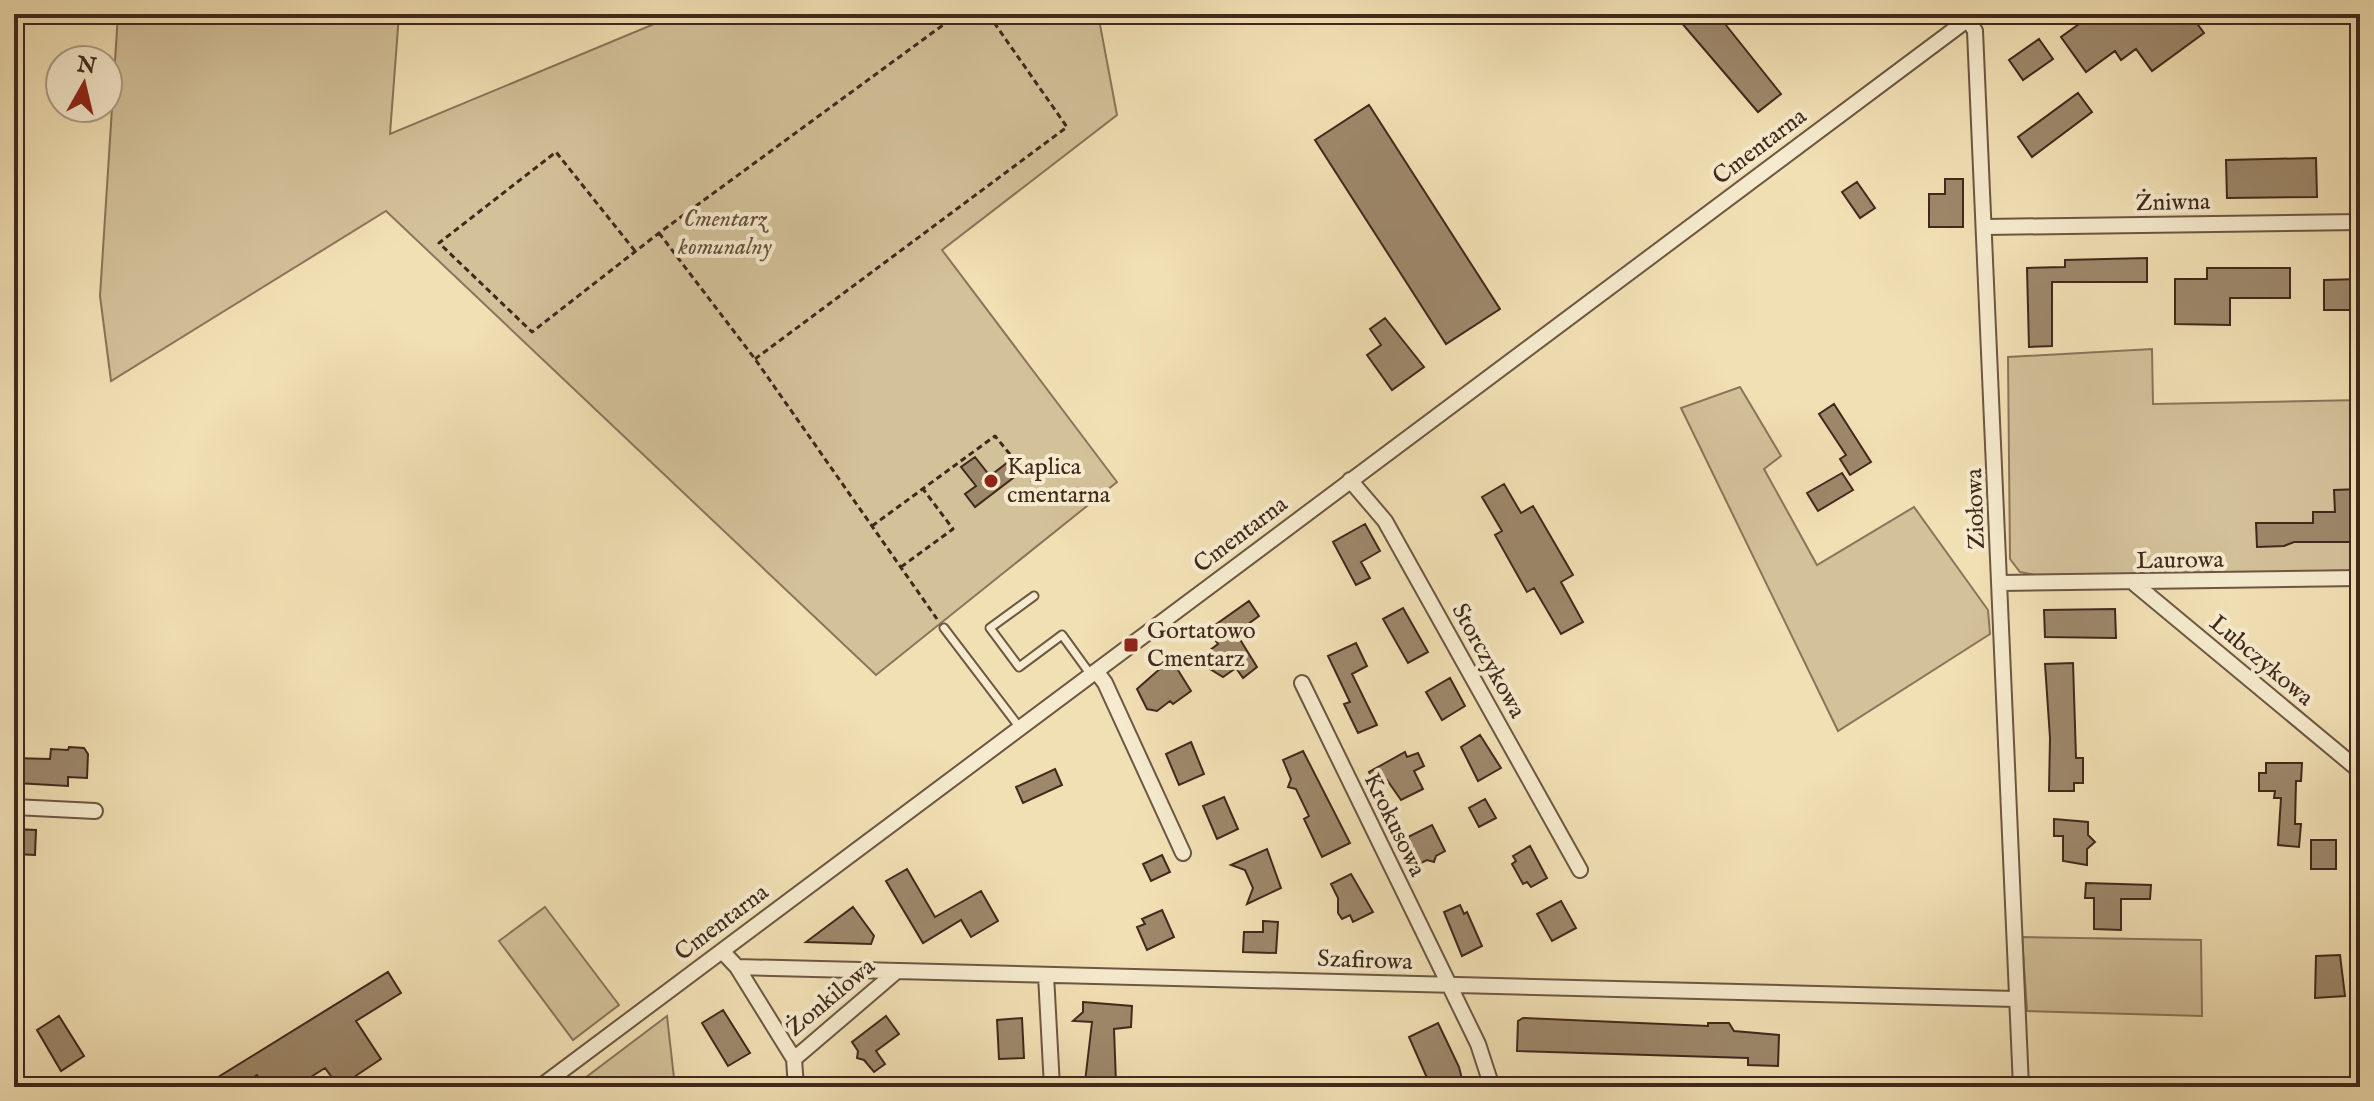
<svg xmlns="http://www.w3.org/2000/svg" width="2374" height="1101" viewBox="0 0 2374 1101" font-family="'IM FELL English',serif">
<rect width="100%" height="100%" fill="#f1e0b4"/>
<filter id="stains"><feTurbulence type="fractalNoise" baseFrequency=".0025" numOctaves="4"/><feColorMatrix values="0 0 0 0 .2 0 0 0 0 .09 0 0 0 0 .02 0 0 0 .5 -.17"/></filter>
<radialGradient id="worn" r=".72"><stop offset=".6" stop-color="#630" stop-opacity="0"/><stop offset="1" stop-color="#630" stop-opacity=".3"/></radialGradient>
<!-- green -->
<path fill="#d3c19a" stroke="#8a745b" stroke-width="2" d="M 118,14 L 399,14 L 390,134 L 678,14 L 1098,14 L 1117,115 L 942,250 L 1117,482 L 876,675 L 386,211 L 111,381 L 100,296 Z
M 2152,349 L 2153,404 L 2360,400 L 2360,572 L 2040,576 L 2020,572 L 2010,559 L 2008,357 Z
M 1740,387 L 1781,456 L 1764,469 L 1817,565 L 1914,507 L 1988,610 L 1990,634 L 1838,731 L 1681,408 Z
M 545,907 L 619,1005 L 573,1040 L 499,941 Z
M 2022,937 L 2201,940 L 2202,1016 L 2027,1011 Z
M 667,1016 L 675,1087 L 573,1087 Z"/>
<!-- building -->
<path fill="#9d886b" stroke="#41281c" stroke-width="2" d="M 1674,14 L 1717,14 L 1781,94 L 1758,112 Z
M 2093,14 L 2190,14 L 2204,33 L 2152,71 L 2136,49 L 2121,60 L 2115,51 L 2086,72 L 2061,37 Z
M 2039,39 L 2053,59 L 2023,80 L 2009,60 Z
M 2078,93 L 2092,112 L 2032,157 L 2018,137 Z
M 1369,105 L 1500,309 L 1446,344 L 1315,140 Z
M 2316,158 L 2317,197 L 2227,198 L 2226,160 Z
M 1945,179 L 1963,179 L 1963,227 L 1929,227 L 1929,194 L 1945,194 Z
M 1857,182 L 1875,208 L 1860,218 L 1842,192 Z
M 2147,258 L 2147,282 L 2052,282 L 2052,346 L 2029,347 L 2027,268 L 2065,267 L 2065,260 Z
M 2207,268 L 2290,268 L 2290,298 L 2230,298 L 2230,325 L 2175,324 L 2175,279 L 2207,279 Z
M 2360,279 L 2360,310 L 2324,310 L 2324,280 Z
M 1385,318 L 1424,367 L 1392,390 L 1367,355 L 1381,345 L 1370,329 Z
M 1834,404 L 1871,462 L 1850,475 L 1840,459 L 1846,455 L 1819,414 Z
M 975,457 L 990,476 L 1008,462 L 1017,475 L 975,507 L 965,494 L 976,486 L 961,467 Z
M 1842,473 L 1853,490 L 1818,511 L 1807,493 Z
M 1504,484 L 1521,513 L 1533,506 L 1573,575 L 1561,582 L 1583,622 L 1561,634 L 1534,588 L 1527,592 L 1495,535 L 1502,531 L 1482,497 Z
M 2360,489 L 2360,542 L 2294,542 L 2284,546 L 2257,547 L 2256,523 L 2313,523 L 2313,512 L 2335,512 L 2334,490 Z
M 1365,524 L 1380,551 L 1361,562 L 1370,578 L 1356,585 L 1333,542 Z
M 1249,601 L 1259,616 L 1236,633 L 1257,667 L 1243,678 L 1236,668 L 1223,677 L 1210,669 L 1212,662 L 1205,654 L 1218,644 L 1208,630 Z
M 1403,608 L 1428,652 L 1408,663 L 1383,619 Z
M 2115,609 L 2116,638 L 2045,637 L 2044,610 Z
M 1356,643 L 1367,666 L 1352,674 L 1377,725 L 1358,733 L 1344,704 L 1350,702 L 1328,656 Z
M 1171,659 L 1191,691 L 1173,704 L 1170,701 L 1157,711 L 1147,709 L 1137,689 Z
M 2073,663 L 2076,758 L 2083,758 L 2083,783 L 2074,783 L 2074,791 L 2049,791 L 2050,738 L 2045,664 Z
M 1450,678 L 1465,706 L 1442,720 L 1426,692 Z
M 1480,735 L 1501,768 L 1478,781 L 1461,747 Z
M 1191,742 L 1204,774 L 1179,785 L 1166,754 Z
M 69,747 L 84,748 L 88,754 L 87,778 L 68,777 L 68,786 L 16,783 L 14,758 L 50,759 L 51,749 L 68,750 Z
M 1303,751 L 1350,843 L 1322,857 L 1304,819 L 1309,816 L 1296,789 L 1288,787 L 1291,779 L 1283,760 Z
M 1405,752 L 1407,757 L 1418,753 L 1424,766 L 1414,771 L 1423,789 L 1401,800 L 1387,780 L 1376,786 L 1369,772 Z
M 2266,763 L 2302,763 L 2301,781 L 2296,781 L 2295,824 L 2301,824 L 2299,847 L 2278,845 L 2281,798 L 2274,798 L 2275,791 L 2259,791 L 2259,773 L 2266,773 Z
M 1055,769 L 1062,785 L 1023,803 L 1016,787 Z
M 1224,797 L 1238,829 L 1217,839 L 1203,806 Z
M 1485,799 L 1496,818 L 1479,827 L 1469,808 Z
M 2054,819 L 2088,822 L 2088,835 L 2095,842 L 2087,849 L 2087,865 L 2063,861 L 2063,836 L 2054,836 Z
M 1432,825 L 1445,851 L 1436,856 L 1434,862 L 1427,860 L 1419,864 L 1406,838 Z
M 14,829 L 36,830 L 35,855 L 14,854 Z
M 2311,840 L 2336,840 L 2336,869 L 2311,869 Z
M 1530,846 L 1547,878 L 1531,887 L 1527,882 L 1523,884 L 1512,864 L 1516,861 L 1513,856 Z
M 1267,849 L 1281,888 L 1247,904 L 1253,888 L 1245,870 L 1231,865 Z
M 1162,855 L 1170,872 L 1151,881 L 1143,864 Z
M 907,869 L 935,917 L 981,891 L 998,921 L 971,937 L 961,920 L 923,943 L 886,881 Z
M 1351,874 L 1373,912 L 1353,922 L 1350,915 L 1342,919 L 1338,913 L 1338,898 L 1331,884 Z
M 2086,883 L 2151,885 L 2150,899 L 2121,899 L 2121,930 L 2094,929 L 2094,898 L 2085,898 Z
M 1561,901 L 1576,928 L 1552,941 L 1537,914 Z
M 1460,905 L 1464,914 L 1467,912 L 1482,946 L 1462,956 L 1444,912 Z
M 853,907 L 874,936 L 871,944 L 806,942 Z
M 1162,910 L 1174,937 L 1147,950 L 1137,927 L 1145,924 L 1142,919 Z
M 1263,921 L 1278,922 L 1276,953 L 1243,952 L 1244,932 L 1263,932 Z
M 2340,955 L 2345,996 L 2315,998 L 2316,956 Z
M 388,972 L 401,993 L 356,1021 L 381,1059 L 339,1087 L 325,1068 L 295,1087 L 265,1087 L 257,1075 L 238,1087 L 202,1087 Z
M 1083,1002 L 1132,1006 L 1131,1027 L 1114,1029 L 1116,1083 L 1085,1082 L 1092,1022 L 1073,1021 L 1083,1012 Z
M 723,1010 L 750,1053 L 728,1066 L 702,1023 Z
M 59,1016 L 84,1056 L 61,1071 L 37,1030 Z
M 886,1016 L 899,1034 L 876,1051 L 885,1064 L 874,1072 L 864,1060 L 857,1058 L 858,1051 L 852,1042 Z
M 1022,1018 L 1024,1058 L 999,1059 L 997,1020 Z
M 1523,1018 L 1708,1026 L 1708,1023 L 1729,1023 L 1734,1031 L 1779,1035 L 1778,1066 L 1748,1065 L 1748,1058 L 1517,1051 L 1518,1021 Z
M 1438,1023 L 1459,1067 L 1464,1087 L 1431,1087 L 1409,1037 Z"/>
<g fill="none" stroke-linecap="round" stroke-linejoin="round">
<defs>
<path id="lane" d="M 1034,596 L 990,628 L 1019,667 L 1062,635 L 1091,675
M 944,628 L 1020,728"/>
<path id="street" d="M 1965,14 L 1975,31 L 2021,1087
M 1986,227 L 2360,222
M 1350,480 L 1385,521 L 1580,870
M 2001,583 L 2360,578
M 2135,584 L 2360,771
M 1096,671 L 1105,683 L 1183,853
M 1302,683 L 1478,1044 L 1492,1087
M 14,807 L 95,811
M 722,951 L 737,967 L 794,1059
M 737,967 L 2015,999
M 1046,975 L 1052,1087
M 540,1087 L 1975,14
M 796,1087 L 794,1059 L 897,971"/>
</defs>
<!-- lane casing -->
<use href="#lane" stroke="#6d5642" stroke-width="11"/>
<!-- street casing -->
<use href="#street" stroke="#6d5642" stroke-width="18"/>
<!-- path -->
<path stroke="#41281c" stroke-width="3" stroke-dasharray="6 4" stroke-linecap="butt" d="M 659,233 L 755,359 L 937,619
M 635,251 L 556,152 L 439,243 L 532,332 L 659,233 L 958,14
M 755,359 L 1067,127 L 988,14
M 872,526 L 995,436 L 1032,481
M 901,567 L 953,529 L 923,489"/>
<!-- lane -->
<use href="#lane" stroke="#f6ebce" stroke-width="7"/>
<!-- street -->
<use href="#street" stroke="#f6ebce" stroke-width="14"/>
</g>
<!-- markers -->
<g fill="#8f2418" stroke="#f6ebce" stroke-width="3">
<circle cx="991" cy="481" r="8"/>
<rect x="1123" y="637" width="16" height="16" rx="4"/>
</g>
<g text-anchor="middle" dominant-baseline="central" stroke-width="8" stroke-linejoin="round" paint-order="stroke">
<!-- street labels -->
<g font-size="24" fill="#41281c" stroke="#f6ebce">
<text transform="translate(1760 147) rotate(-37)">Cmentarna</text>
<text transform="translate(2173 203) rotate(-1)">Żniwna</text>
<text transform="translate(1976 509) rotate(-92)">Ziołowa</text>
<text transform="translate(1241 535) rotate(-37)">Cmentarna</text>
<text transform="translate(2180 561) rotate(-1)">Laurowa</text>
<text transform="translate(1488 661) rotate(61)">Storczykowa</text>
<text transform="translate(2261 661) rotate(40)">Lubczykowa</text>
<text transform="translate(1394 825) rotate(64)">Krokusowa</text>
<text transform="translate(722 923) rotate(-37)">Cmentarna</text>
<text transform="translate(1365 961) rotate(2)">Szafirowa</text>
<text transform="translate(831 998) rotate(-40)">Żonkilowa</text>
</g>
<!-- park labels -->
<g font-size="24" font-style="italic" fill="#664e3c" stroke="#f6ebce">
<text x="725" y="219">Cmentarz<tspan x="725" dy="28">komunalny</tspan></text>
</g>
<!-- poi labels -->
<g font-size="24" fill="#41281c" stroke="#f6ebce" text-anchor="start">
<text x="1007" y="467">Kaplica<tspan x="1007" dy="28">cmentarna</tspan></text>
<text x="1147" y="631">Gortatowo<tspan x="1147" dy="28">Cmentarz</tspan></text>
</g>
</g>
<!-- margin -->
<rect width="2374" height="1101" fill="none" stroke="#f1e0b4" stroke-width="48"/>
<rect x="16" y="16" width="2342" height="1069" fill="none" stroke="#41281c" stroke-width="4"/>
<rect x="24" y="24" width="2326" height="1053" fill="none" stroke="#41281c" stroke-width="2"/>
<!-- north arrow -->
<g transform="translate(84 84) rotate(8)"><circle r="38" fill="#f6ebce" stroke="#ae9d87" stroke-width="2"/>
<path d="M0-6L14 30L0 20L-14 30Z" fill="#8f2418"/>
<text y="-12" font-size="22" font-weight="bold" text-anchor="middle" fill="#41281c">N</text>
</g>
<rect width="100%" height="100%" filter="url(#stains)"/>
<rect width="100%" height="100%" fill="url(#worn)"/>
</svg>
